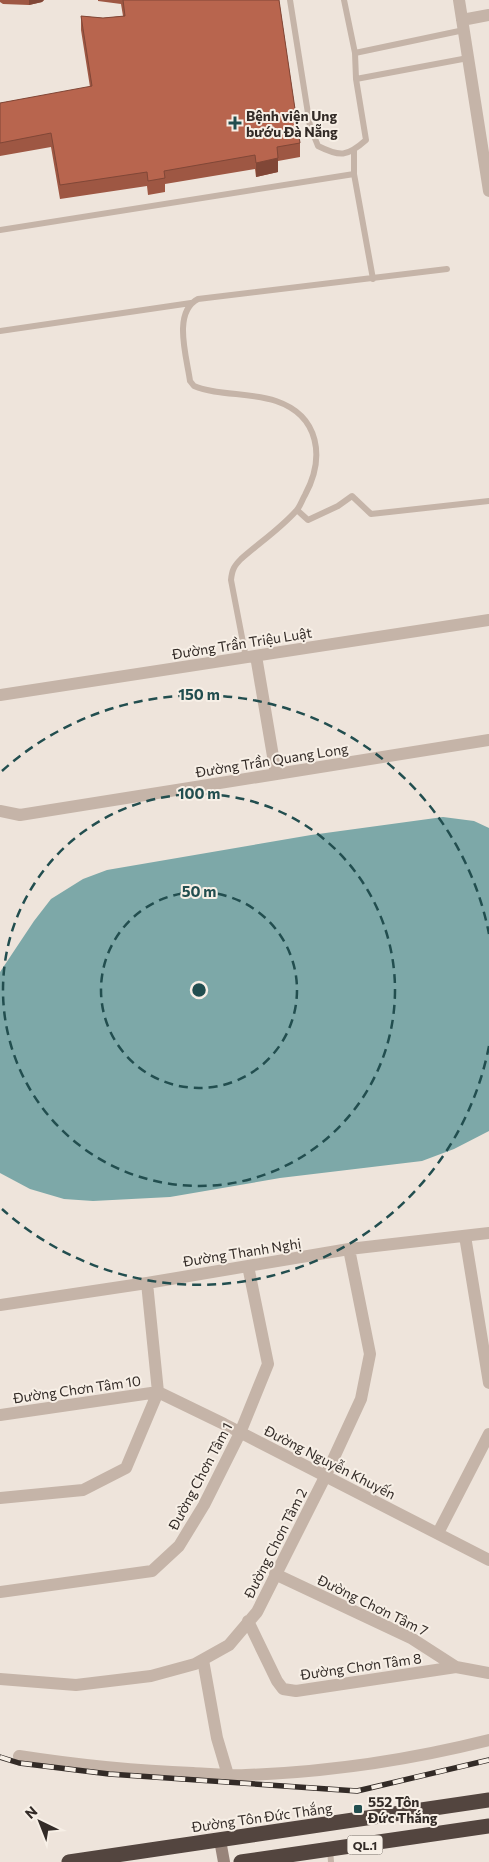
<svg xmlns="http://www.w3.org/2000/svg" width="489" height="1862" viewBox="0 0 489 1862" font-family="Commissioner,sans-serif">
<rect width="100%" height="100%" fill="#eee4db"/>
<!-- water -->
<path fill="#7da8a8" d="M 443,817 L 474,821 L 489,828 L 489,1131 L 454,1149 L 422,1161 L 280,1178 L 170,1197 L 93,1201 L 64,1199 L 30,1189 L 0,1173 L 0,972 L 34,921 L 51,899 L 83,879 L 107,870 L 311,835 Z"/>
<g fill="none" stroke-linecap="round" stroke-linejoin="round">
<!-- lane -->
<path stroke="#c5b4a8" stroke-width="6" d="M 290,0 L 310,126 L 318,146 C 340,157 347,157 366,140 L 356,79 L 355,53 L 344,0
M 355,53 L 464,30
M 356,79 L 468,58
M 354,151 L 354,174 L 373,279
M 0,230 L 354,174
M 0,331 L 191,303
M 297,510 L 308,520 L 338,506 L 352,496 L 371,514 L 489,501
M 246,658 L 231,580 C 232,570 234,566 241,559 C 259,543 280,529 296,511 C 300,507 302,500 305,495 C 325,458 320,416 276,401 C 250,392 218,396 194,386 L 190,381 C 187,358 172,312 198,299 L 447,269
M 330,1850 L 331,1862"/>
<!-- street -->
<path stroke="#c5b4a8" stroke-width="12" d="M 459,0 L 489,191
M 462,20 L 489,15
M 256,656 L 276,774
M 0,695 L 489,620
M 0,811 L 20,815 L 489,740
M 465,1236 L 489,1383
M 0,1305 L 147,1283 L 349,1249 L 489,1233
M 158,1392 L 224,1424 L 489,1560
M 0,1415 L 158,1392
M 0,1498 L 83,1490 L 126,1468 L 158,1392 L 147,1283
M 438,1533 L 489,1434
M 275,1574 L 411,1638 L 456,1667
M 0,1592 L 152,1571 L 179,1546 L 204,1505 L 240,1433 L 268,1364 L 248,1266
M 248,1621 L 277,1681 L 283,1689 L 296,1691 L 456,1667 L 489,1673
M 203,1660 L 217,1738 L 228,1775
M 0,1679 L 76,1685 L 151,1676 L 195,1664 L 229,1645 L 257,1612 L 325,1477 L 361,1399 L 370,1354 L 349,1249
M 19,1756 C 77,1765 134,1771 193,1773 C 210,1774 228,1776 246,1775 C 328,1772 409,1760 489,1740"/>
<!-- secondary -->
<path stroke="#98847a" stroke-width="12" d="M 220,1840 L 224,1862"/>
<!-- highway -->
<path stroke="#53453f" stroke-width="15" d="M 69,1862 L 489,1800
M 241,1862 L 489,1826"/>
<defs>
<path id="rail" d="M 0,1757 L 19,1763 L 109,1774 L 357,1791 L 489,1760"/>
</defs>
<!-- rail casing -->
<use href="#rail" stroke="#332b27" stroke-width="5.5"/>
<!-- rail -->
<use href="#rail" stroke="#f7efe6" stroke-width="4" stroke-dasharray="11" stroke-linecap="butt"/>
</g>
<!-- wall -->
<path fill="#9e5743" d="M 0,0 L 44,0 L 42,2 L 29,5 L 3,4 L 0,2 Z
M 98,0 L 279,0 L 300,143 L 300,157 L 278,161 L 278,172 L 256,177 L 255,169 L 165,184 L 165,192 L 148,195 L 147,186 L 60,199 L 51,147 L 0,156 L 0,103 L 90,87 L 81,30 L 81,16 L 103,18 L 123,16 L 121,4 L 98,1 Z"/>
<!-- shaded-wall -->
<path fill="#814737" d="M 29,0 L 44,0 L 42,2 L 29,5 Z
M 278,158 L 278,172 L 256,177 L 256,163 Z"/>
<!-- building -->
<path fill="#b8654e" stroke="#814737" d="M 123,0 L 279,0 L 300,143 L 277,147 L 278,158 L 256,163 L 255,155 L 164,171 L 165,178 L 148,181 L 147,172 L 60,185 L 51,133 L 0,143 L 0,103 L 92,86 L 81,16 L 103,18 L 125,16 Z"/>
<!-- distance rings -->
<g fill="none" stroke="#224e4f" stroke-width="2.5" stroke-dasharray="9 6">
<circle cx="199" cy="990" r="98"/>
<circle cx="199" cy="990" r="196"/>
<path d="M489 1046A295 295 0 0 1 2 1209M2 771A295 295 0 0 1 489 934"/>
</g>
<!-- markers -->
<g fill="#224e4f" stroke="#f7efe6" stroke-width="2">
<path d="M232.5 115.5h5v5h5v5h-5v5h-5v-5h-5v-5h5z"/>
<rect x="353" y="1804" width="10" height="10" rx="2.5"/>
</g>
<g text-anchor="middle" dominant-baseline="central" stroke-width="4" stroke-linejoin="round" paint-order="stroke">
<!-- shield labels -->
<rect fill="#f7efe6" stroke="#6e6660" stroke-width="1" x="347.5" y="1835.5" width="35" height="19" rx="4"/>
<g font-size="12" font-weight="bold" fill="#332b27">
<text x="365" y="1845">QL.1</text>
</g>
<!-- poi labels -->
<g font-size="14" font-weight="bold" fill="#332b27" stroke="#f7efe6" text-anchor="start">
<text x="246" y="115">Bệnh viện Ung<tspan x="246" dy="16">bướu Đà Nẵng</tspan></text>
<text x="368" y="1801">552 Tôn<tspan x="368" dy="16">Đức Thắng</tspan></text>
</g>
<!-- street labels -->
<g font-size="14" fill="#332b27" stroke="#f7efe6">
<text transform="translate(242 643) rotate(-9)">Đường Trần Triệu Luật</text>
<text transform="translate(272 760) rotate(-9)">Đường Trần Quang Long</text>
<text transform="translate(242 1252) rotate(-9)">Đường Thanh Nghị</text>
<text transform="translate(77 1389) rotate(-8)">Đường Chơn Tâm 10</text>
<text transform="translate(330 1462) rotate(27)">Đường Nguyễn Khuyến</text>
<text transform="translate(200 1476) rotate(-62)">Đường Chơn Tâm 1</text>
<text transform="translate(275 1543) rotate(-63)">Đường Chơn Tâm 2</text>
<text transform="translate(373 1605) rotate(26)">Đường Chơn Tâm 7</text>
<text transform="translate(361 1666) rotate(-8)">Đường Chơn Tâm 8</text>
<text transform="translate(262 1817) rotate(-8)">Đường Tôn Đức Thắng</text>
</g>
</g>
<circle cx="199" cy="990" r="8" fill="#224e4f" stroke="#f7efe6" stroke-width="2.5"/>
<g font-size="15" text-anchor="middle" font-weight="bold" fill="#224e4f" stroke="#f7efe6" stroke-width="4" stroke-linejoin="round" paint-order="stroke">
<text x="199" y="700">150 m</text>
<text x="199" y="799">100 m</text>
<text x="199" y="897">50 m</text>
</g>
<!-- north arrow -->
<g transform="translate(40 1822) rotate(317)" stroke="#f7efe6" stroke-width="4" paint-order="stroke">
<path d="M0-4L9 19L0 12L-9 19Z" fill="#332b27"/>
<text y="-8" font-size="14" font-weight="bold" text-anchor="middle" fill="#332b27">N</text>
</g>
</svg>
